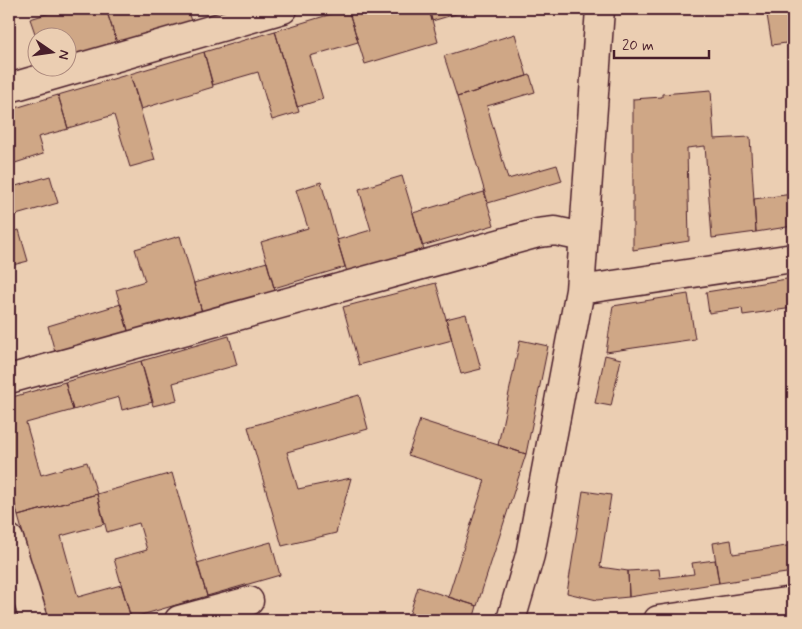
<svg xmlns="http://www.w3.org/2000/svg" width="802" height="629" viewBox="0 0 802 629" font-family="Mynerve,sans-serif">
<rect width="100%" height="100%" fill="#ebceb2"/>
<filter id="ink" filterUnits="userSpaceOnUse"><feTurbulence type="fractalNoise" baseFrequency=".02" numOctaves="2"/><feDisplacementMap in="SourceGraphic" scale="10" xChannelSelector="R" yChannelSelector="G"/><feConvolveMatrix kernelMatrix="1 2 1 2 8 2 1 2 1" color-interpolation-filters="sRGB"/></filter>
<g filter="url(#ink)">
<!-- building -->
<path fill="#cfa786" stroke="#4a1f2b" d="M 63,9 L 106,9 L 117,43 L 68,58 L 68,38 L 38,38 L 38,42 L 30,19 Z
M 106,9 L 187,9 L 191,21 L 117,43 Z
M 348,9 L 358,42 L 310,56 L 323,99 L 297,107 L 275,31 Z
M 348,9 L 429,9 L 438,42 L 365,64 Z
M 429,9 L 473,9 L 432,21 Z
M 766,9 L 793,9 L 793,42 L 772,45 Z
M 275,31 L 299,112 L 272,120 L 258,72 L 213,85 L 204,52 Z
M 515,34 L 527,76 L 457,97 L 444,56 Z
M 204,52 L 213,87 L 141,109 L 130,74 Z
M 130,74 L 155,160 L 130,167 L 114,115 L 68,128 L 58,95 Z
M 530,75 L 535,92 L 487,106 L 508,179 L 557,165 L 562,181 L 488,203 L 457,97 Z
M 711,90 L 714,139 L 750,137 L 756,232 L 712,238 L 705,146 L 687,148 L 689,241 L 633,250 L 633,99 L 662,97 L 662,94 Z
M 58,95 L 68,129 L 38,137 L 43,154 L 9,165 L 9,110 Z
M 50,176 L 58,203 L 9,217 L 9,188 Z
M 402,176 L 424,250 L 347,272 L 337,240 L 371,230 L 359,189 Z
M 321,182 L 345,267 L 274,288 L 261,242 L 308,228 L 296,190 Z
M 484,192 L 494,225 L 422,246 L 413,213 Z
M 793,194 L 793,226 L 756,232 L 754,199 Z
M 19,230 L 28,261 L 9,266 L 9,233 Z
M 180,236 L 202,312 L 129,334 L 116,290 L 145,281 L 135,249 Z
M 267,262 L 275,291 L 202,312 L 194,283 Z
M 793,278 L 793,308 L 743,315 L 742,308 L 709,313 L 706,292 Z
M 436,283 L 452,340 L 359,365 L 343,307 Z
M 688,294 L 695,339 L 606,352 L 613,306 Z
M 121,304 L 129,334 L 56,356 L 48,326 Z
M 466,314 L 481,369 L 461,374 L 446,319 Z
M 229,336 L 237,365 L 173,383 L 177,400 L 153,406 L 141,361 Z
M 520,340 L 548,346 L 526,454 L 498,445 Z
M 605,355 L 621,359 L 611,406 L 595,403 Z
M 141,361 L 153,402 L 122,410 L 119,397 L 73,410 L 65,382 Z
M 65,382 L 73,410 L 26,423 L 41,475 L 87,462 L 97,494 L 18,516 L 9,482 L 9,398 Z
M 359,395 L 368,429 L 287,452 L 298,489 L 351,478 L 336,533 L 282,546 L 248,427 Z
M 420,420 L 526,454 L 477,606 L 448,597 L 485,480 L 408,455 Z
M 172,473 L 207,596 L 131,618 L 114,559 L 147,550 L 139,523 L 107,532 L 97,494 Z
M 583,491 L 611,495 L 600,567 L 628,571 L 629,597 L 597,600 L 567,593 Z
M 97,494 L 104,524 L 61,536 L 78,597 L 121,585 L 131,618 L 121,620 L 47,620 L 18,516 Z
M 731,540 L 733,554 L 793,545 L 793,572 L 719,583 L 713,543 Z
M 271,542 L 280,575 L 207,596 L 197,563 Z
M 715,560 L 719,583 L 629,597 L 628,571 L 659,569 L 660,578 L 694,574 L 692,563 Z
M 418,587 L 477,606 L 473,620 L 419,620 L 409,616 Z"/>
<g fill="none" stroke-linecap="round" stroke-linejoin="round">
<defs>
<path id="minor" d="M 9,88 L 283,9
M 580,290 L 793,258
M 9,379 L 538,233 L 555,231 L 583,237
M 9,539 L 34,620
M 179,620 L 249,601
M 511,620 L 530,555 L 580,290 L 600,9
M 658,620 L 793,601"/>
</defs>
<!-- minor casing -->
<use href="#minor" stroke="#4a1f2b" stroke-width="31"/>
<!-- minor -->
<use href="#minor" stroke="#ebceb2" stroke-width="28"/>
</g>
</g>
<!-- margin -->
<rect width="802" height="629" fill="none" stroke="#ebceb2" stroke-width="30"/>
<rect x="15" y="15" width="772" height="599" fill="none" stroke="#4a1f2b" stroke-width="2" filter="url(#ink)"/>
<!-- north arrow -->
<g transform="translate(52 52) rotate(103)"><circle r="24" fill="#ebceb2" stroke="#ab887c"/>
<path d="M0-4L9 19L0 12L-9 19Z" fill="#4a1f2b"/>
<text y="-8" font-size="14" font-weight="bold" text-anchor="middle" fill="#4a1f2b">N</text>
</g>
<!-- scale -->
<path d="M614 50v8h95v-8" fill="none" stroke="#4a1f2b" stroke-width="2.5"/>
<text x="622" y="50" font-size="15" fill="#4a1f2b" stroke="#ebceb2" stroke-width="4" paint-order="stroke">20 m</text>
</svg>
